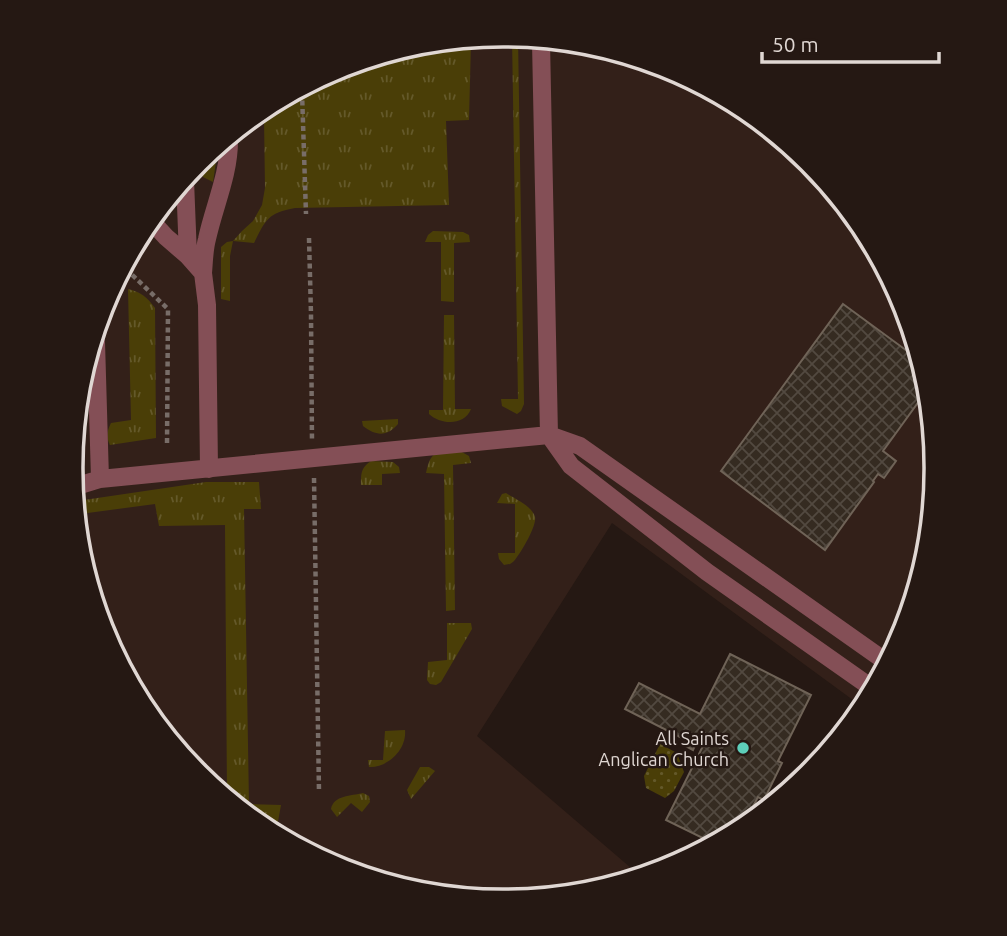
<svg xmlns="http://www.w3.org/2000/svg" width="1007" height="936" viewBox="0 0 1007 936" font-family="Ubuntu,sans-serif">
<defs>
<pattern id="grass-tufts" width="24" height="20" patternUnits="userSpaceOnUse" patternTransform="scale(1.75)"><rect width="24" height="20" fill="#4a3e07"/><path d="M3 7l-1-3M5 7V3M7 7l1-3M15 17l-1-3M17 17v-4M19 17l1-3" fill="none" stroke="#64592a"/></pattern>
<pattern id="park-dots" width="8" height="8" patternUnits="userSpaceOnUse" patternTransform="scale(1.75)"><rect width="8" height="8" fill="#4a3e07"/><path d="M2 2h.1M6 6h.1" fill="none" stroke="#64592a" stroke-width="1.8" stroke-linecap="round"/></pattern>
<pattern id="building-cross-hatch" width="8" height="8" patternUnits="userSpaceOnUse" patternTransform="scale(1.75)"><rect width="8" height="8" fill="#352b21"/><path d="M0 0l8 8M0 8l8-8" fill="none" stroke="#524940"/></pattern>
</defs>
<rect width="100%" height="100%" fill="#251813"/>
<!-- built -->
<path fill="#332019" d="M 504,35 L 670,68 L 810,162 L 904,303 L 936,468 L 917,564 L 869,686 L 857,703 L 612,523 L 477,736 L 638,874 L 504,901 L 337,868 L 197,774 L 103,633 L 71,468 L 104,302 L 198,162 L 338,68 Z"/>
<!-- grass -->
<path fill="url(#grass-tufts)" d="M 512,37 L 518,38 L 524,404 L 521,411 L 517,414 L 502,406 L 501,399 L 518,399 Z
M 471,41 L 469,120 L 446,121 L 449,205 L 295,208 C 268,213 266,219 254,243 L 233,241 L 230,256 L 230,301 L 221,299 L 221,247 L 227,242 L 233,241 L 242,231 L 253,221 L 262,205 L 265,188 L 264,117 L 338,68 Z
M 218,148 L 213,182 L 203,177 L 197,162 Z
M 433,231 L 463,232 L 469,235 L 470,242 L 454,243 L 454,302 L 441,301 L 441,242 L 425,242 L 428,235 Z
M 128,289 C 141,292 147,297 155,308 L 156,438 L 110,445 C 106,437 107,431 111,423 L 131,420 Z
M 444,315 L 454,315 L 455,409 L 471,409 C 464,426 441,425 429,414 L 429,410 L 443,410 Z
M 398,419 L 398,424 C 387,437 376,436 363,426 L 362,421 Z
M 460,451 L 469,456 L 471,463 L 453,465 L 455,610 L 446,611 L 444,474 L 426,473 C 431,449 437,452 460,451 Z
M 371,461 L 393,462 L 399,467 L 400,473 L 382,474 L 382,485 L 361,485 C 361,473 361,468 371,461 Z
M 206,482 L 259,482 L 261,509 L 244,509 L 249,804 L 281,805 L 277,827 L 227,794 L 225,525 L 159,526 L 155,504 L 80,514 L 77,501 Z
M 506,493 C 515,499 532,506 535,517 C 537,526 520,554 514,561 C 509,565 510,564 504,565 L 499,559 L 498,553 L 515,553 L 515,504 L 497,503 L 502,494 Z
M 447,623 L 471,623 L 472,629 L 441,682 L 436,685 L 430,684 L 427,680 L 428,662 L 447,660 Z
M 405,730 C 407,750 387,768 369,767 L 368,760 L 383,760 L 385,731 Z
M 420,767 L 429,767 L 435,771 L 411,799 L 407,790 Z
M 363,793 L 369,796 L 370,802 L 362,812 L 351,803 L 337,817 L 331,809 C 334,795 351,796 363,793 Z"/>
<!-- park -->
<path fill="url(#park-dots)" d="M 660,744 L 677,753 L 684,772 L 674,791 L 665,798 L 646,788 L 644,776 Z"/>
<!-- building -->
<path fill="url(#building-cross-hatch)" stroke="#6f6357" stroke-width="2" d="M 843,304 L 914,356 L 922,397 L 883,451 L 896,461 L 884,478 L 878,474 L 873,481 L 874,482 L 825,550 L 721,471 Z
M 730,654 L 811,695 L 778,761 L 782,763 L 764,800 L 758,797 L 749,814 L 708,842 L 709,841 L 666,820 L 703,746 L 696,743 L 693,750 L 682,744 L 684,739 L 625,709 L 639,683 L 700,714 Z"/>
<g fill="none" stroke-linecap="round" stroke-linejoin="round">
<!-- path -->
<path stroke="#786d68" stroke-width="4.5" stroke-dasharray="5 3.5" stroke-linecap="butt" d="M 302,92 L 306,214
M 309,238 L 311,314 L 312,441
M 126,269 L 168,309 L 167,446
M 314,478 L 319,792"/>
<!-- minor -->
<path stroke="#844f56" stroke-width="18" d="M 541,42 L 549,435 L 571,466 L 707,572 L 869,686
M 185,180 L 188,256
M 155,225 L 166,237 L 188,256 L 203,273 L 207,305 L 209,469
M 203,273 C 204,262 204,250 207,239 C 214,206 229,175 229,141
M 96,342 L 100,479
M 72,460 L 73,478
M 74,487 L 100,479 L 549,435 L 580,446 L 885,661"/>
</g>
<!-- markers -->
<circle fill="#5dceb9" stroke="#251813" stroke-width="2.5" cx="743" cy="748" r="7"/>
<g text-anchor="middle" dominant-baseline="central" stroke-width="5" stroke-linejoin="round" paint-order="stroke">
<!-- poi labels -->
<g font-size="18" fill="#e0d7d3" stroke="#251813" text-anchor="end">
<text x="729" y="738">All Saints<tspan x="729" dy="21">Anglican Church</tspan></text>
</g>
</g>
<!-- crop -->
<path d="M0 0H1007V936H0ZM503 47H504A420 420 0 0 1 924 467V469A420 420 0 0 1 504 889H503A420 420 0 0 1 83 469V467A420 420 0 0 1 503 47Z" fill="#251813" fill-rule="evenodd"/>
<path fill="none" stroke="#e0d7d3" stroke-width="3.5" d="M503 47H504A420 420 0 0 1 924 467V469A420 420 0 0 1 504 889H503A420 420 0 0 1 83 469V467A420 420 0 0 1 503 47Z"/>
<!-- scale -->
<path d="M762 52v10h177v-10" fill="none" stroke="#e0d7d3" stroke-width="3.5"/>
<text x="772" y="52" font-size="21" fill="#e0d7d3" stroke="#251813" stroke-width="5" paint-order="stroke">50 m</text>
</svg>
